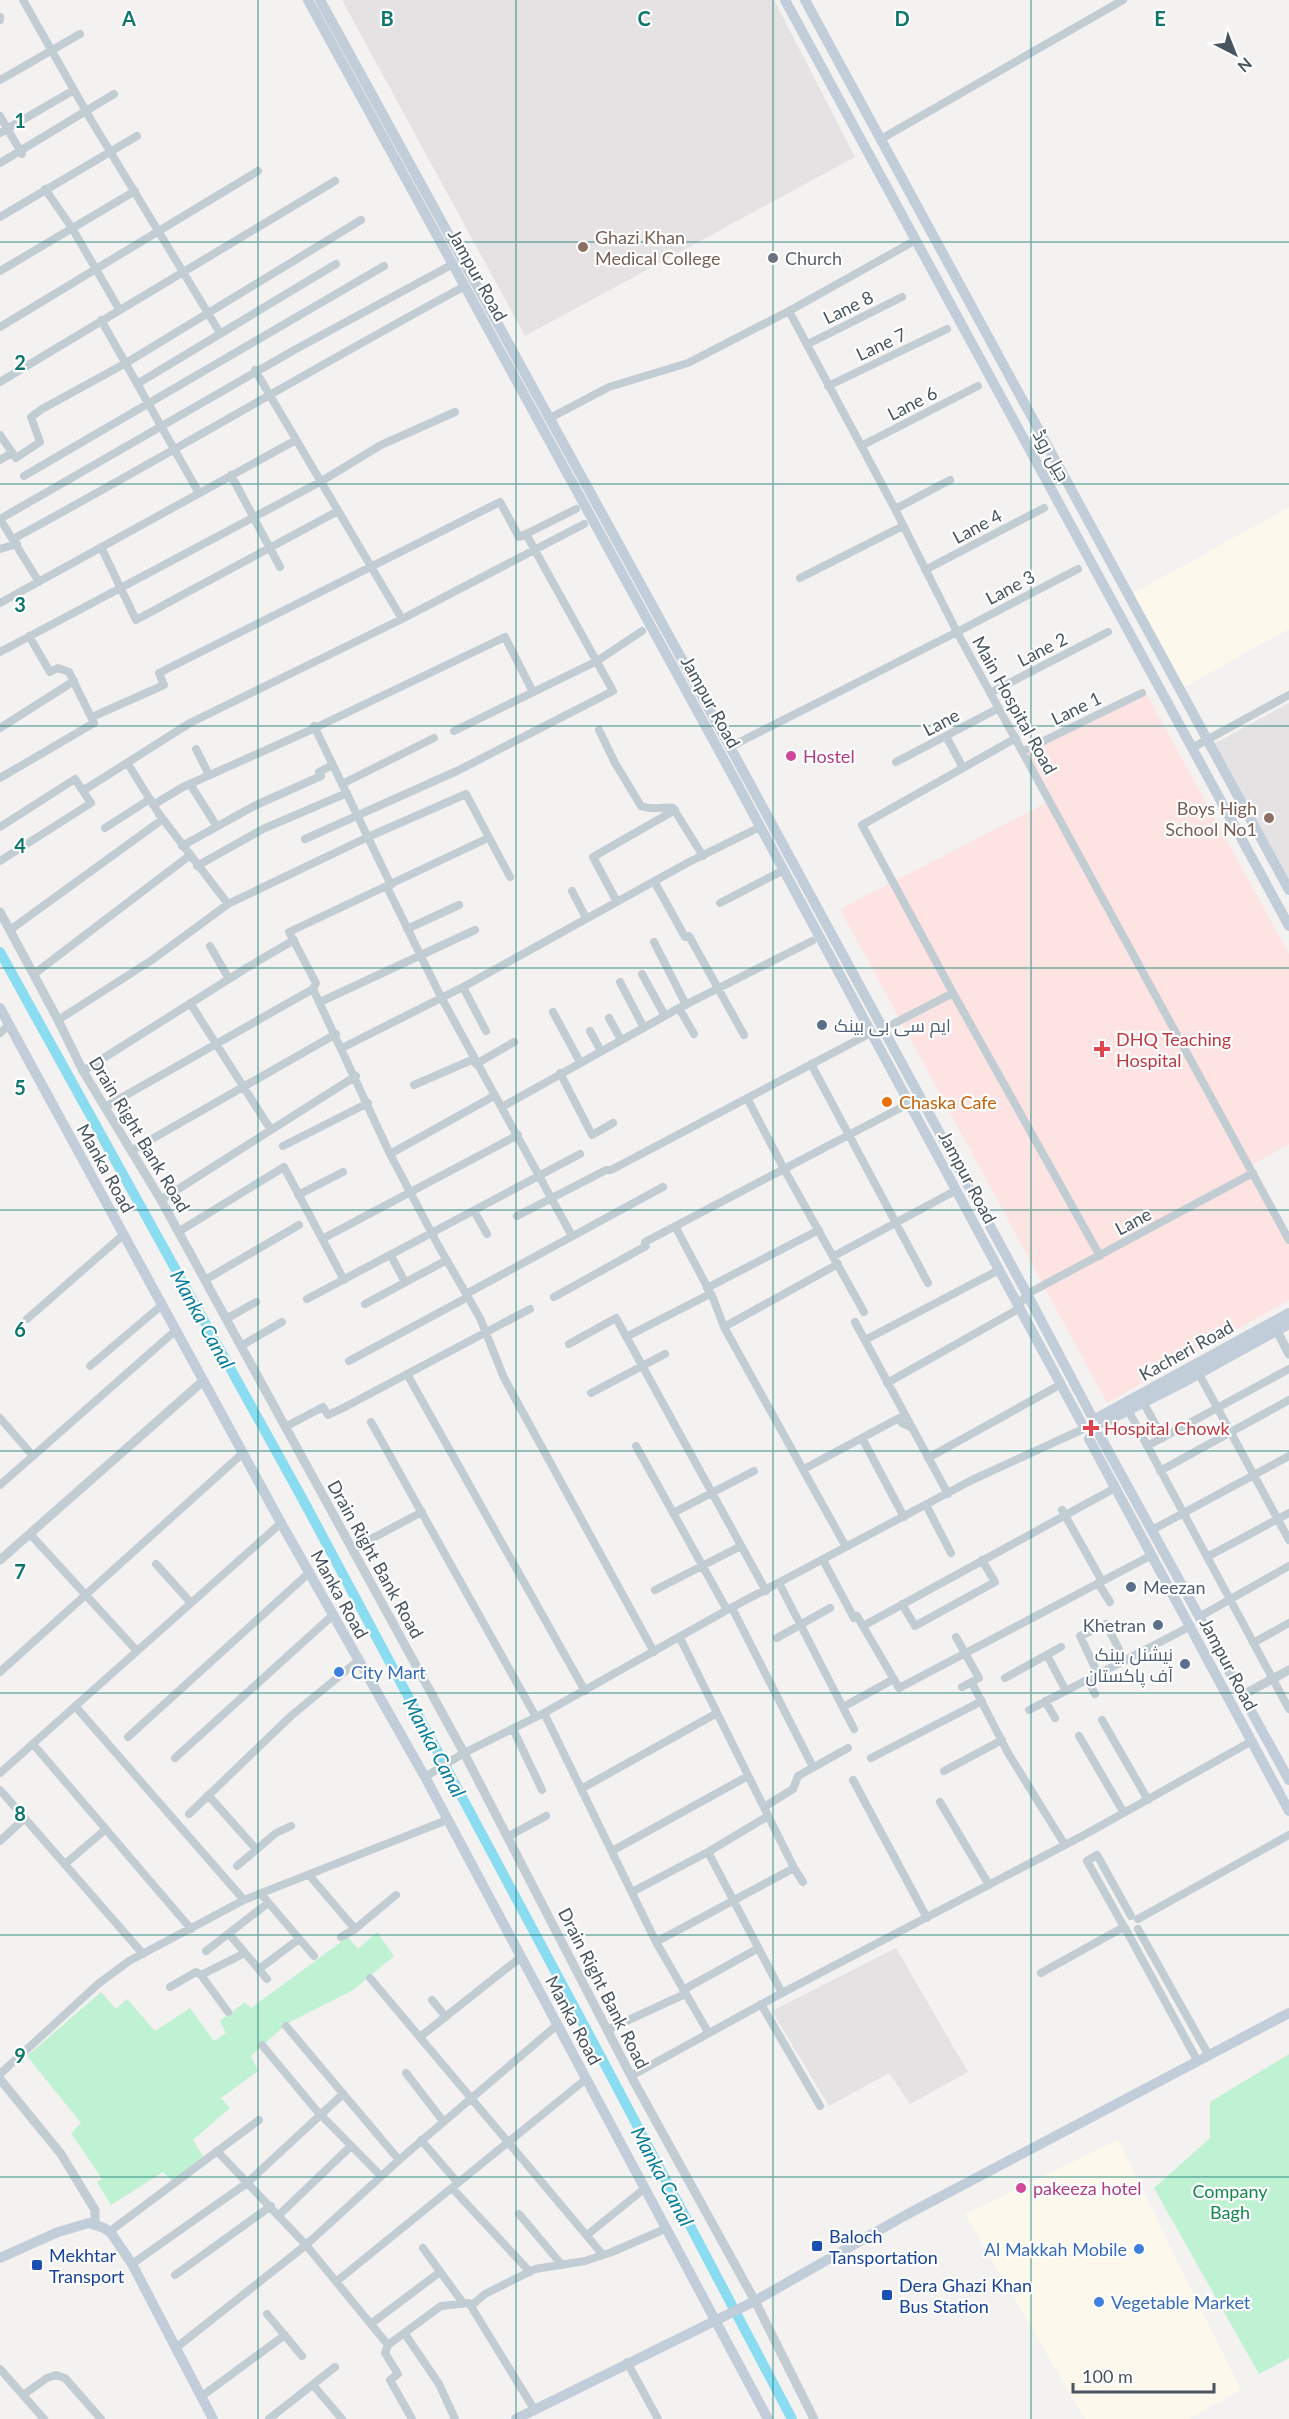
<svg xmlns="http://www.w3.org/2000/svg" width="1289" height="2419" viewBox="0 0 1289 2419" font-family="Lato,Cairo,sans-serif">
<rect width="100%" height="100%" fill="#f4f1f1"/>
<!-- commercial -->
<path fill="#fdf8ec" d="M 1289,507 L 1289,629 L 1184,687 L 1132,594 Z
M 1118,2140 L 1241,2390 L 1189,2419 L 1085,2419 L 965,2214 Z"/>
<!-- education -->
<path fill="#e5e2e3" d="M 342,0 L 774,0 L 855,157 L 525,336 Z
M 1289,703 L 1289,891 L 1210,746 Z
M 896,1948 L 968,2072 L 910,2104 L 889,2073 L 829,2106 L 772,2011 Z"/>
<!-- medical -->
<path fill="#fde4e2" d="M 1146,693 L 1289,954 L 1289,1144 L 1249,1167 L 1289,1246 L 1289,1300 L 1107,1403 L 840,909 L 1048,802 L 1023,754 Z"/>
<!-- green -->
<path fill="#bff2d2" d="M 377,1932 L 394,1956 L 353,1990 L 288,2023 L 251,2056 L 258,2071 L 221,2098 L 230,2108 L 193,2140 L 203,2156 L 174,2183 L 163,2172 L 111,2205 L 97,2182 L 102,2179 L 71,2133 L 81,2123 L 27,2056 L 101,1992 L 116,2009 L 127,1999 L 155,2031 L 190,2008 L 214,2041 L 226,2033 L 220,2021 L 245,2002 L 251,2008 L 348,1937 L 358,1949 Z
M 1289,2054 L 1289,2358 L 1259,2374 L 1154,2188 L 1210,2138 L 1210,2102 Z"/>
<g fill="none" stroke-linecap="round" stroke-linejoin="round">
<!-- canal -->
<path stroke="#8adcf1" stroke-width="10" d="M 0,952 L 302,1498 L 601,2057 L 792,2419"/>
<!-- minor -->
<path stroke="#c1ccd3" stroke-width="8" d="M 23,0 L 91,120 L 220,333
M 0,17 L 0,20
M 0,80 L 80,34
M 0,116 L 22,154
M 0,133 L 74,90
M 881,139 L 1123,0
M 0,163 L 114,94
M 45,189 L 72,228 L 119,309
M 0,217 L 137,136
M 0,271 L 135,191
M 789,311 L 895,509 L 957,632 L 1289,1240
M 101,320 L 199,493
M 0,327 L 258,171
M 808,344 L 902,297
M 255,370 L 402,619
M 0,382 L 335,181
M 137,384 L 336,264
M 828,386 L 947,329
M 550,418 L 609,387 L 688,363 L 789,311 L 916,240
M 0,435 L 16,458 L 40,442 L 31,417 L 42,409 L 126,363 L 361,220
M 861,446 L 978,386
M 0,460 L 12,453
M 231,475 L 280,567
M 24,476 L 384,266
M 895,509 L 950,480
M 0,519 L 296,349 L 453,264
M 0,519 L 39,582
M 13,539 C 165,457 313,368 465,286
M 101,547 L 136,620 L 338,511
M 0,549 L 17,544
M 925,570 L 1044,508
M 800,578 L 903,526
M 0,603 L 296,440
M 0,652 L 320,482 L 381,445 L 455,412
M 990,693 L 1108,632
M 92,717 L 164,685 L 159,673 L 500,502 L 519,537 L 526,534
M 314,726 L 391,885
M 0,728 L 74,681
M 599,730 L 615,763 L 641,806 C 653,811 662,806 673,808 L 703,856
M 454,731 L 597,661 L 642,631
M 946,736 L 963,768
M 1016,738 L 862,825 L 953,993 L 1100,1256
M 730,747 L 957,632 L 1078,569
M 1192,748 L 1289,695
M 196,749 L 209,775
M 1023,751 L 1142,693
M 896,762 L 999,708
M 128,764 L 159,814 L 228,904
M 0,778 L 94,723 L 69,672 L 58,668 L 50,672 L 29,636
M 190,784 L 216,825
M 342,784 L 434,738
M 84,790 L 190,723 L 402,619 L 584,524
M 153,805 L 183,787 L 315,728 L 505,637 L 533,692
M 0,827 L 75,779 L 91,803 L 0,861
M 105,828 L 150,799
M 488,838 L 289,932 L 316,983 L 313,989 L 390,1154 L 438,1245 L 480,1318 L 504,1378 L 654,1652
M 305,839 L 459,770 L 613,691 L 526,534 L 576,509
M 182,846 L 254,806 L 321,776 L 319,772 L 333,765
M 197,866 L 263,829 L 347,793
M 654,881 L 685,937 L 689,936 L 744,1035
M 387,887 L 441,997 L 572,1236
M 572,891 L 586,918
M 617,902 L 593,857 L 675,810
M 720,903 L 784,870
M 407,929 L 459,905
M 10,930 L 163,819
M 654,942 L 686,1005
M 210,946 L 229,979
M 34,974 L 189,856
M 642,974 L 665,1016
M 620,982 L 644,1028
M 463,987 L 486,1031
M 320,1002 L 475,930
M 190,1003 L 271,1130
M 679,1008 L 694,1034
M 553,1012 L 580,1062
M 609,1018 L 621,1040
M 58,1020 L 152,960 L 228,904 L 368,837 L 466,794 L 510,877
M 893,1024 L 953,993
M 590,1031 L 601,1051
M 0,1033 L 9,1025
M 342,1048 L 463,987 L 689,862 L 760,827
M 476,1064 L 514,1042
M 811,1064 L 928,1283
M 83,1071 L 248,967 L 294,940
M 560,1073 L 592,1135 L 613,1123
M 414,1085 L 474,1059
M 747,1098 L 784,1169 L 864,1312
M 105,1107 L 313,989
M 502,1107 L 679,1008 L 812,941
M 283,1146 L 368,1103
M 131,1151 L 336,1034
M 390,1154 L 494,1096
M 298,1195 L 343,1172
M 161,1200 L 356,1076
M 474,1211 L 487,1234
M 517,1216 L 606,1170 L 611,1170 L 865,1036
M 675,1226 L 713,1298 L 724,1327 L 846,1547
M 178,1232 L 284,1167 L 344,1280
M 322,1239 L 518,1135
M 391,1256 L 405,1282
M 834,1256 L 951,1193
M 205,1280 L 299,1225
M 707,1288 L 819,1230
M 466,1294 L 663,1187
M 554,1297 L 646,1246 L 645,1242 L 904,1106
M 307,1299 L 580,1154
M 365,1304 L 447,1260
M 27,1319 L 123,1235
M 226,1319 L 256,1302
M 855,1322 L 948,1494
M 724,1327 L 838,1264
M 626,1337 L 710,1294
M 865,1340 L 999,1270
M 569,1344 L 616,1318 L 766,1591
M 241,1346 L 282,1322
M 349,1361 L 468,1297
M 90,1366 L 162,1305
M 407,1374 L 585,1691
M 1199,1374 L 1289,1540
M 887,1383 L 1015,1311 L 1027,1294 L 1253,1173
M 591,1393 L 665,1354
M 1143,1402 L 1163,1438
M 1128,1410 L 1289,1709
M 0,1418 L 33,1456
M 371,1422 L 536,1717
M 285,1427 L 323,1407 L 328,1415 L 343,1408 L 530,1309
M 862,1438 L 904,1517
M 636,1446 L 727,1610
M 1147,1446 L 1289,1369
M 928,1458 L 1056,1387
M 804,1469 L 899,1418 L 902,1423 L 910,1427
M 1160,1471 L 1289,1400
M 0,1485 L 175,1331
M 926,1505 L 951,1553
M 1062,1510 L 1102,1581
M 673,1513 L 754,1471
M 1152,1530 L 1289,1456
M 30,1534 L 137,1651
M 352,1549 L 422,1512
M 1207,1557 L 1289,1513
M 823,1560 L 854,1618 L 857,1616 L 899,1688 L 1152,1555
M 156,1564 L 191,1603
M 779,1583 L 854,1729
M 1098,1583 L 1110,1602
M 655,1590 L 741,1546
M 902,1604 L 915,1626 L 995,1582 L 982,1560
M 732,1608 L 813,1767
M 1199,1617 L 1289,1566
M 863,1626 L 1115,1488
M 956,1637 L 979,1678 L 962,1687
M 777,1638 L 830,1608
M 1253,1643 L 1289,1623
M 1047,1655 L 1066,1691
M 0,1672 L 243,1453
M 1098,1674 L 1080,1636 L 1106,1624 L 1125,1661
M 1005,1678 L 1061,1647
M 1088,1680 L 1095,1694
M 972,1683 L 1008,1753 L 1065,1845
M 1045,1701 L 1055,1718
M 75,1706 L 244,1900
M 843,1707 L 894,1679
M 1029,1710 L 1191,1626
M 544,1713 L 656,1942 L 708,2032
M 1102,1720 L 1148,1800
M 513,1729 L 542,1790
M 1079,1736 L 1124,1813
M 128,1737 L 310,1572
M 33,1744 L 191,1929
M 175,1758 L 333,1615
M 871,1758 L 982,1701
M 944,1771 L 1002,1740
M 0,1773 L 281,1523
M 425,1777 L 464,1753 L 544,1713 L 727,1610 L 972,1480 L 1081,1430
M 853,1780 L 927,1918
M 581,1789 L 717,1713
M 0,1790 L 143,1954
M 208,1795 L 256,1849
M 940,1802 L 989,1885
M 764,1807 L 793,1789 L 798,1776 L 848,1748
M 189,1814 L 292,1715 L 359,1660
M 507,1837 L 546,1816
M 0,1841 L 25,1818
M 612,1851 L 748,1776
M 708,1852 L 782,1993
M 65,1864 L 106,1829
M 237,1866 L 276,1833 L 291,1826
M 794,1868 L 803,1882
M 309,1875 L 355,1929
M 632,1892 L 708,1852 L 768,1816
M 261,1894 L 314,1956
M 1138,1919 L 1289,1835
M 1124,1927 L 1087,1861 L 1097,1855 L 1131,1916
M 1125,1928 L 1197,2060
M 1138,1929 L 1208,2054
M 229,1934 L 267,1979
M 341,1937 L 355,1929 L 396,1895
M 656,1942 L 794,1868 L 680,1638
M 206,1951 L 268,1903
M 259,1969 L 299,1939
M 1041,1973 L 1124,1927
M 201,1975 L 228,2012
M 370,1978 L 603,2255
M 170,1987 L 196,1972 L 201,1975 L 245,1953
M 683,1990 L 757,1949
M 432,2000 L 446,2017
M 761,2004 L 820,2106
M 286,2026 L 399,2160
M 607,2030 L 685,1994
M 420,2037 L 521,1957
M 262,2045 L 317,2111 L 381,2176
M 406,2073 L 443,2121
M 0,2074 L 98,1984 L 129,1961 L 244,1900 L 447,1820
M 631,2076 L 782,1993 L 1086,1834 L 1252,1741
M 421,2140 L 458,2183
M 217,2151 L 306,2245 L 388,2345
M 452,2188 L 530,2272
M 519,2214 L 562,2265
M 279,2215 L 351,2146
M 109,2232 L 259,2120
M 587,2235 L 644,2189
M 423,2248 L 463,2303
M 132,2264 L 247,2183 L 343,2094
M 175,2275 L 271,2206
M 337,2281 L 586,2079
M 472,2305 L 485,2294 L 535,2269 L 585,2261 L 612,2252 L 665,2229
M 267,2314 L 302,2356
M 372,2323 L 440,2272
M 405,2334 L 439,2384 L 455,2419
M 177,2347 L 306,2245 L 399,2160 L 557,2025
M 627,2362 L 658,2419
M 0,2369 L 44,2419
M 313,2385 L 342,2419
M 23,2395 L 47,2378 L 56,2375 L 65,2378 L 101,2419
M 202,2396 L 285,2335
M 269,2419 L 335,2367
M 412,2419 L 390,2380 L 398,2374 L 385,2353 L 388,2345 L 441,2306 L 469,2303 L 534,2409"/>
<!-- tertiary -->
<path stroke="#c1ccd3" stroke-width="9" d="M 0,912 L 58,1020 L 83,1071 L 161,1200 L 464,1753 L 631,2076 L 755,2301 L 814,2419
M 1277,1331 L 1289,1354
M 0,1560 L 203,1381
M 1243,1695 L 1289,1670
M 0,2079 L 61,2154 L 95,2210 L 95,2225"/>
<!-- secondary -->
<path stroke="#c1cdd9" stroke-width="10" d="M 308,0 L 734,778 L 1081,1422
M 320,0 L 730,747 L 1027,1294 L 1091,1415
M 785,0 L 1289,926
M 805,0 L 1289,890
M 0,1008 L 281,1523 L 425,1777 L 768,2419
M 1099,1417 L 1289,1313
M 1103,1423 L 1182,1383 L 1289,1324
M 1100,1436 L 1289,1780
M 1089,1439 L 1289,1811
M 0,2258 L 58,2232 L 89,2223 L 104,2228 L 111,2233 L 132,2264 L 213,2419
M 516,2419 L 755,2301 L 904,2216 L 1289,2013"/>
</g>
<!-- grid -->
<path fill="none" stroke="#0f766e" stroke-width="1.5" stroke-opacity="0.55" d="M 258,0 L 258,2419M 516,0 L 516,2419M 773,0 L 773,2419M 1031,0 L 1031,2419M 0,242 L 1289,242M 0,484 L 1289,484M 0,726 L 1289,726M 0,968 L 1289,968M 0,1210 L 1289,1210M 0,1451 L 1289,1451M 0,1693 L 1289,1693M 0,1935 L 1289,1935M 0,2177 L 1289,2177"/>
<!-- markers -->
<g fill="#8d6e63" stroke="#fff" stroke-width="2">
<circle cx="583" cy="247" r="6"/>
<circle cx="1269" cy="818" r="6"/>
</g>
<circle fill="#6b7280" stroke="#fff" stroke-width="2" cx="773" cy="258" r="6"/>
<g fill="#d1479c" stroke="#fff" stroke-width="2">
<circle cx="791" cy="756" r="6"/>
<circle cx="1021" cy="2188" r="6"/>
</g>
<g fill="#5c6f8a" stroke="#fff" stroke-width="2">
<circle cx="822" cy="1025" r="6"/>
<circle cx="1131" cy="1587" r="6"/>
<circle cx="1158" cy="1625" r="6"/>
<circle cx="1185" cy="1664" r="6"/>
</g>
<g fill="#e0444e" stroke="#fff" stroke-width="2">
<path d="M1099 1040h6v6h6v6h-6v6h-6v-6h-6v-6h6z"/>
<path d="M1088 1419h6v6h6v6h-6v6h-6v-6h-6v-6h6z"/>
</g>
<circle fill="#e8710a" stroke="#fff" stroke-width="2" cx="887" cy="1102" r="6"/>
<g fill="#3f7fe0" stroke="#fff" stroke-width="2">
<circle cx="339" cy="1672" r="6"/>
<circle cx="1139" cy="2249" r="6"/>
<circle cx="1099" cy="2302" r="6"/>
</g>
<g fill="#1a4fb4" stroke="#fff" stroke-width="2">
<rect x="811" y="2240" width="12" height="12" rx="3"/>
<rect x="31" y="2259" width="12" height="12" rx="3"/>
<rect x="881" y="2289" width="12" height="12" rx="3"/>
</g>
<g text-anchor="middle" dominant-baseline="central" stroke-width="4.5" stroke-linejoin="round" paint-order="stroke">
<!-- education labels -->
<g font-size="18" fill="#785e54" stroke="#fff" text-anchor="start">
<text x="595" y="237">Ghazi Khan<tspan x="595" dy="21">Medical College</tspan></text>
<text x="1257" y="808" text-anchor="end">Boys High<tspan x="1257" dy="21">School No1</tspan></text>
</g>
<!-- worship labels -->
<g font-size="18" fill="#5b616d" stroke="#fff" text-anchor="start">
<text x="785" y="258">Church</text>
</g>
<!-- street labels -->
<g font-size="18" fill="#485560" stroke="#fff">
<text transform="translate(478 275) rotate(61)">Jampur Road</text>
<text transform="translate(848 307) rotate(-26)">Lane 8</text>
<text transform="translate(881 344) rotate(-25)">Lane 7</text>
<text transform="translate(912 403) rotate(-27)">Lane 6</text>
<text transform="translate(1052 455) rotate(61)">جیل روڈ</text>
<text transform="translate(977 526) rotate(-28)">Lane 4</text>
<text transform="translate(1010 587) rotate(-28)">Lane 3</text>
<text transform="translate(1042 649) rotate(-27)">Lane 2</text>
<text transform="translate(711 702) rotate(61)">Jampur Road</text>
<text transform="translate(1015 705) rotate(61)">Main Hospital Road</text>
<text transform="translate(1076 708) rotate(-26)">Lane 1</text>
<text transform="translate(941 722) rotate(-28)">Lane</text>
<text transform="translate(140 1134) rotate(59)">Drain Right Bank Road</text>
<text transform="translate(106 1168) rotate(61)">Manka Road</text>
<text transform="translate(968 1177) rotate(62)">Jampur Road</text>
<text transform="translate(1133 1221) rotate(-28)">Lane</text>
<text transform="translate(1186 1350) rotate(-29)">Kacheri Road</text>
<text transform="translate(376 1559) rotate(61)">Drain Right Bank Road</text>
<text transform="translate(340 1594) rotate(61)">Manka Road</text>
<text transform="translate(1229 1664) rotate(62)">Jampur Road</text>
<text transform="translate(604 1988) rotate(63)">Drain Right Bank Road</text>
<text transform="translate(574 2020) rotate(62)">Manka Road</text>
</g>
<!-- hotel labels -->
<g font-size="18" fill="#b23c85" stroke="#fff" text-anchor="start">
<text x="803" y="756">Hostel</text>
<text x="1033" y="2188">pakeeza hotel</text>
</g>
<!-- service labels -->
<g font-size="18" fill="#4e5e75" stroke="#fff" text-anchor="start">
<text x="834" y="1025">ایم سی بی بینک</text>
<text x="1143" y="1587">Meezan</text>
<text x="1146" y="1625" text-anchor="end">Khetran</text>
<text x="1173" y="1654" text-anchor="end">نیشنل بینک<tspan x="1173" dy="21">آف پاکستان</tspan></text>
</g>
<!-- health labels -->
<g font-size="18" fill="#be3a42" stroke="#fff" text-anchor="start">
<text x="1116" y="1039">DHQ Teaching<tspan x="1116" dy="21">Hospital</tspan></text>
<text x="1104" y="1428">Hospital Chowk</text>
</g>
<!-- food labels -->
<g font-size="18" fill="#c56008" stroke="#fff" text-anchor="start">
<text x="899" y="1102">Chaska Cafe</text>
</g>
<!-- shop labels -->
<g font-size="18" fill="#366cbe" stroke="#fff" text-anchor="start">
<text x="351" y="1672">City Mart</text>
<text x="1127" y="2249" text-anchor="end">Al Makkah Mobile</text>
<text x="1111" y="2302">Vegetable Market</text>
</g>
<!-- park labels -->
<g font-size="18" fill="#13874d" stroke="#fff">
<text x="1230" y="2191">Company<tspan x="1230" dy="21">Bagh</tspan></text>
</g>
<!-- transit labels -->
<g font-size="18" fill="#164399" stroke="#fff" text-anchor="start">
<text x="829" y="2236">Baloch<tspan x="829" dy="21">Tansportation</tspan></text>
<text x="49" y="2255">Mekhtar<tspan x="49" dy="21">Transport</tspan></text>
<text x="899" y="2285">Dera Ghazi Khan<tspan x="899" dy="21">Bus Station</tspan></text>
</g>
<!-- water labels -->
<g font-size="20" font-style="italic" fill="#077e9d" stroke="#fff">
<text transform="translate(203 1319) rotate(61)">Manka Canal</text>
<text transform="translate(435 1747) rotate(62)">Manka Canal</text>
<text transform="translate(663 2176) rotate(62)">Manka Canal</text>
</g>
</g>
<g font-size="20" text-anchor="middle" font-weight="bold" fill="#0f766e" stroke="#fff" stroke-width="4.5" stroke-linejoin="round" paint-order="stroke">
<text x="129" y="26">A</text>
<text x="387" y="26">B</text>
<text x="644" y="26">C</text>
<text x="902" y="26">D</text>
<text x="1160" y="26">E</text>
<text x="20" y="128">1</text>
<text x="20" y="370">2</text>
<text x="20" y="612">3</text>
<text x="20" y="853">4</text>
<text x="20" y="1095">5</text>
<text x="20" y="1337">6</text>
<text x="20" y="1579">7</text>
<text x="20" y="1821">8</text>
<text x="20" y="2063">9</text>
</g>
<!-- north arrow -->
<g transform="translate(1235 54) rotate(138)" stroke="#ffffff" stroke-width="4.5" paint-order="stroke">
<path d="M0-4.5L10 22L0 15L-10 22Z" fill="#485560"/>
<text y="-9" font-size="16" font-weight="bold" text-anchor="middle" fill="#485560">N</text>
</g>
<!-- scale -->
<path d="M1073 2383v9h141v-9" fill="none" stroke="#485560" stroke-width="3"/>
<text x="1082" y="2383" font-size="18" fill="#485560" stroke="#ffffff" stroke-width="4.5" paint-order="stroke">100 m</text>
</svg>
